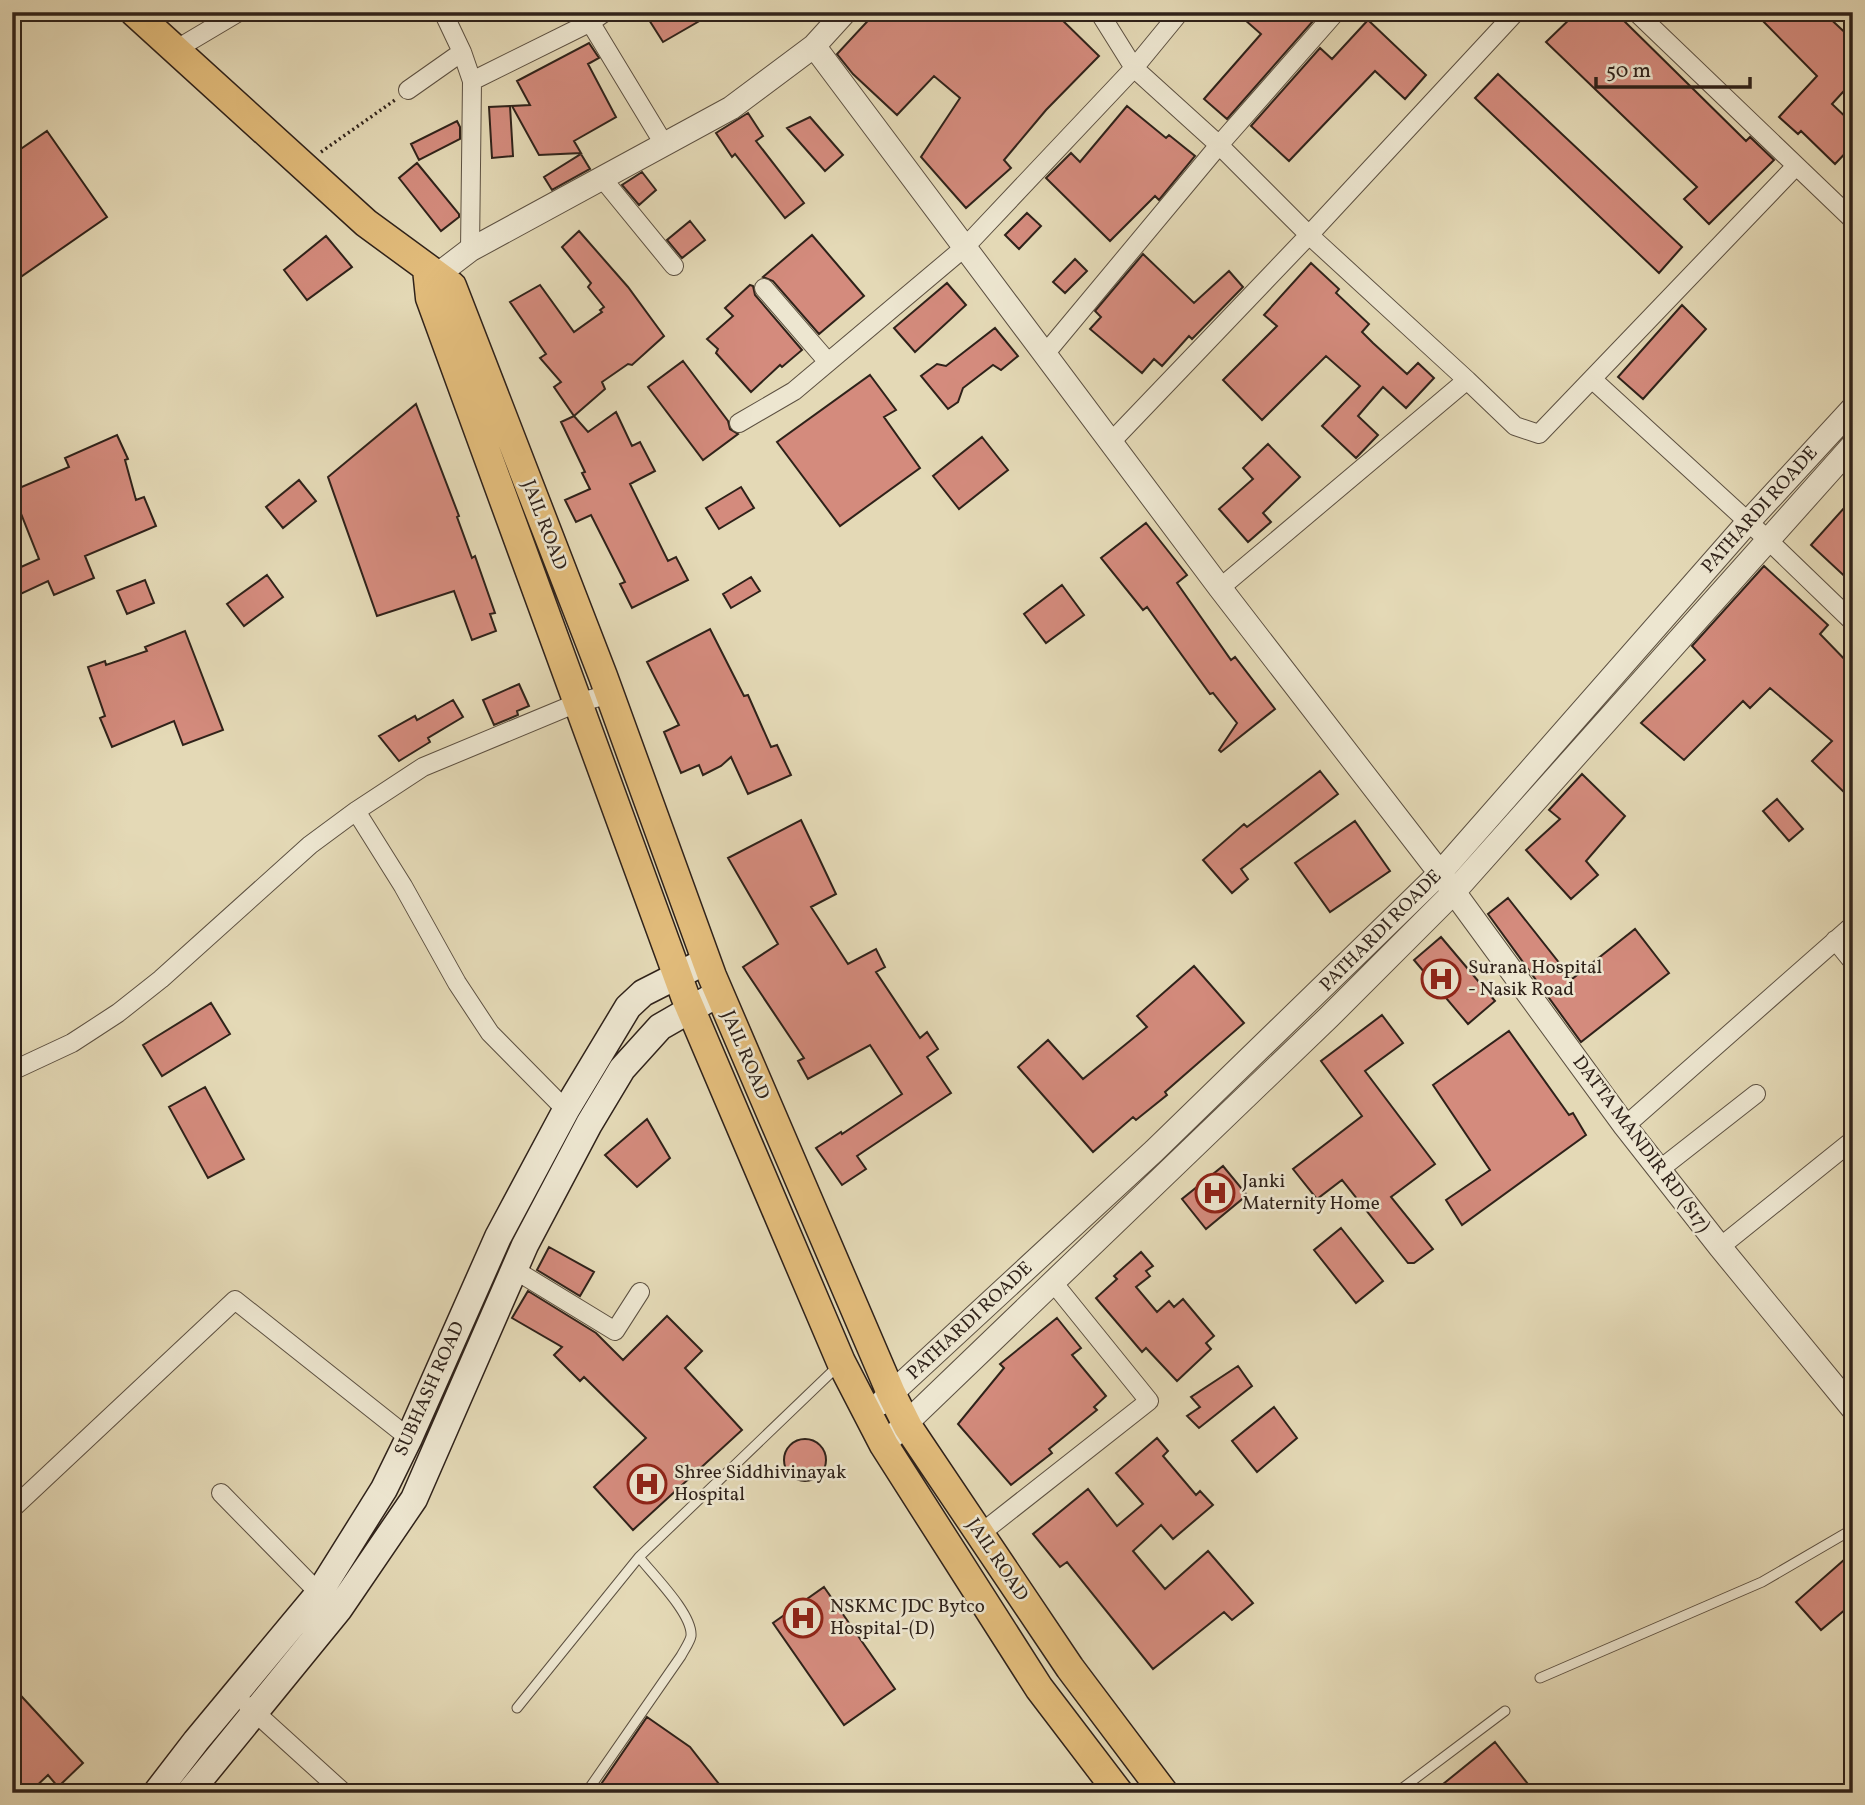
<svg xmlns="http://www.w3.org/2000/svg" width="1865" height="1805" viewBox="0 0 1865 1805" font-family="Vollkorn,serif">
<rect width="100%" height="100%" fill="#e4d9b6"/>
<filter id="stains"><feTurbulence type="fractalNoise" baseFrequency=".00286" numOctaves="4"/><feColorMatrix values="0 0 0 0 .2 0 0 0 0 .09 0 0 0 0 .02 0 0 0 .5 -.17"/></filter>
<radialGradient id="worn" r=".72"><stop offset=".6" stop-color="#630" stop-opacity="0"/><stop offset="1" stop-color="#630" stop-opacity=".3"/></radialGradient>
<!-- building -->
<path fill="#d48b7d" stroke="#2f221a" stroke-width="2" d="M 644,12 L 715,12 L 663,42 Z
M 876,12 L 1054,12 L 1099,56 L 1046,110 L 1004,160 L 1011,168 L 966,208 L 921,157 L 960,98 L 934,76 L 897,115 L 853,74 L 837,54 Z
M 1236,12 L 1321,12 L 1227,119 L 1204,99 L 1261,34 Z
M 1577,12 L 1615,12 L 1746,141 L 1750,137 L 1774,160 L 1709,224 L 1684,199 L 1697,187 L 1546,42 Z
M 1754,12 L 1823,12 L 1853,40 L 1853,81 L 1832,104 L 1853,124 L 1853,145 L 1835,164 L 1801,131 L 1798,134 L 1779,117 L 1817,76 Z
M 1368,20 L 1426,75 L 1405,99 L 1375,71 L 1289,161 L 1251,126 L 1320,48 L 1332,59 Z
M 589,43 L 599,58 L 588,64 L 616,117 L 574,141 L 581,153 L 539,155 L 512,106 L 530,105 L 517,81 Z
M 1498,74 L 1682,247 L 1659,273 L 1475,98 Z
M 510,106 L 513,156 L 492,158 L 489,107 Z
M 1127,106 L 1166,138 L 1169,135 L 1195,156 L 1159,200 L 1155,196 L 1110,241 L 1046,178 L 1071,153 L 1080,162 Z
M 748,113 L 763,136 L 756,141 L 804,203 L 785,218 L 735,154 L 732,157 L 716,133 Z
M 810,117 L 843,155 L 825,171 L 787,128 Z
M 457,121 L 460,127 L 460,139 L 419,160 L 411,144 Z
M 47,131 L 107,217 L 12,283 L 12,155 Z
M 581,154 L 590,169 L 552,190 L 544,177 Z
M 417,163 L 459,214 L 459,217 L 441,231 L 399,178 Z
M 642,172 L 656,190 L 639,205 L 622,185 Z
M 1027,213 L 1041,226 L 1019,249 L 1005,235 Z
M 690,221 L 705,240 L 682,258 L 667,240 Z
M 579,231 L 628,287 L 664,336 L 632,365 L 628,364 L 602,382 L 605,389 L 574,416 L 554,387 L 561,382 L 540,358 L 546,354 L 510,302 L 540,285 L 574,332 L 602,312 L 600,310 L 604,307 L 588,287 L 591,283 L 562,247 Z
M 812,235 L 864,296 L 819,334 L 773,281 L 763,277 Z
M 326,236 L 352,267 L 307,300 L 284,270 Z
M 1143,254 L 1194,303 L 1229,271 L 1243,287 L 1192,339 L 1189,336 L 1162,366 L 1154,359 L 1142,373 L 1090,329 L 1101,317 L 1095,311 Z
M 1075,259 L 1087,271 L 1065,293 L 1053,282 Z
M 1311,263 L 1339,289 L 1336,293 L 1369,324 L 1362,332 L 1373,343 L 1407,374 L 1418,363 L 1434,378 L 1406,408 L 1383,387 L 1358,416 L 1378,435 L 1356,458 L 1322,426 L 1360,386 L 1326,356 L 1262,420 L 1223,380 L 1277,326 L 1264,315 Z
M 947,283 L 966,305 L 915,352 L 894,328 Z
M 750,285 L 753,286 L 755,295 L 802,350 L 782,367 L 780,365 L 751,392 L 716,353 L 718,349 L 707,339 L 733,316 L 725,308 Z
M 1682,305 L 1706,329 L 1643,399 L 1618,377 Z
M 995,328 L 1018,356 L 1001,370 L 993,365 L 963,388 L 958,402 L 948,409 L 921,376 L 937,364 L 946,366 Z
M 683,361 L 728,421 L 730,429 L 738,434 L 703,460 L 648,387 Z
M 870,375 L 896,410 L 884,417 L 920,468 L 840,526 L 777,442 Z
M 416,404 L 459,516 L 457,517 L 472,558 L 475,556 L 495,613 L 490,614 L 496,631 L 472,640 L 454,591 L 377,616 L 328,477 Z
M 616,412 L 632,446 L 640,442 L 655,471 L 630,484 L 668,561 L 676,557 L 688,580 L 632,608 L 620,584 L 625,582 L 591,515 L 576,522 L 565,500 L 590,489 L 582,473 L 585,472 L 561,422 L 574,416 L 588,432 Z
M 117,435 L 128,459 L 125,460 L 136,500 L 144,497 L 156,526 L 85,556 L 94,578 L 54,595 L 48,581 L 12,598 L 12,571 L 39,559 L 12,491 L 69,467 L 65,458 Z
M 982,437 L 1008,470 L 959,509 L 933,476 Z
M 1268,444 L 1300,477 L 1263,513 L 1271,522 L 1248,542 L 1219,509 L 1253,479 L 1243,468 Z
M 299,480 L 316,501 L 283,528 L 266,507 Z
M 741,487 L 754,508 L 719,529 L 706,508 Z
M 1853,498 L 1853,584 L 1811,545 Z
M 1146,523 L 1187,575 L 1177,583 L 1231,660 L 1235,657 L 1275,709 L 1221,752 L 1219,750 L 1237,723 L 1213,693 L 1210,694 L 1147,607 L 1143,610 L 1101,558 Z
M 1764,566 L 1828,625 L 1820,634 L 1853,668 L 1853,801 L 1812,761 L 1832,741 L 1770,688 L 1750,708 L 1743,701 L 1684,760 L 1641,723 L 1705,660 L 1692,646 Z
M 267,575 L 283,597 L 244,626 L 227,604 Z
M 751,577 L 760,591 L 731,608 L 723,594 Z
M 145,580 L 154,603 L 127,614 L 117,591 Z
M 1062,585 L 1084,615 L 1046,643 L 1024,614 Z
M 710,629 L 744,696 L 748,695 L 771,747 L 777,745 L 791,775 L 748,794 L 731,757 L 721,766 L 703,775 L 699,765 L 681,773 L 664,732 L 679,725 L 647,662 Z
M 185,631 L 223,730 L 183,745 L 174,721 L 112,747 L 100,718 L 105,716 L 88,667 L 105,661 L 106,665 L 147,651 L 145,647 Z
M 519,684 L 529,706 L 517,711 L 518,715 L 494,725 L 483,700 Z
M 453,700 L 463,717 L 428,738 L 430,742 L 399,761 L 379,736 L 415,716 L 417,720 Z
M 1320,771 L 1338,794 L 1241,869 L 1248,879 L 1232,893 L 1203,860 L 1244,824 L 1247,827 Z
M 1582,774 L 1625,816 L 1586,861 L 1598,875 L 1571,899 L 1526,850 L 1560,819 L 1549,810 Z
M 1777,799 L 1803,829 L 1789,841 L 1763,811 Z
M 801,820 L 836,894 L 811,907 L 848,964 L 876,949 L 885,967 L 876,972 L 920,1038 L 927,1032 L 938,1049 L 927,1057 L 951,1093 L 857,1156 L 866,1169 L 842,1185 L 816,1148 L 841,1132 L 842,1134 L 902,1094 L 870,1045 L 808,1079 L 798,1061 L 804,1058 L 743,967 L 778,944 L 728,858 Z
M 1355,821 L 1390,871 L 1330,912 L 1295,863 Z
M 1508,898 L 1572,979 L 1635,929 L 1669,973 L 1581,1042 L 1488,914 Z
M 1441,937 L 1495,1001 L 1468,1024 L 1414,960 Z
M 1194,966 L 1244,1023 L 1165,1092 L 1167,1095 L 1136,1120 L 1133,1117 L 1093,1152 L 1018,1067 L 1048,1040 L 1083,1079 L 1147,1027 L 1137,1016 Z
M 211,1003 L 230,1034 L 162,1076 L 143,1045 Z
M 1382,1015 L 1403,1043 L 1365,1071 L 1435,1164 L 1391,1197 L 1433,1249 L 1414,1263 L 1408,1263 L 1342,1180 L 1317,1199 L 1293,1169 L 1362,1116 L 1321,1061 Z
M 1509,1031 L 1569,1115 L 1573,1113 L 1586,1135 L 1462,1225 L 1446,1200 L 1490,1170 L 1433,1085 Z
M 205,1087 L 244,1159 L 208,1178 L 169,1107 Z
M 647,1119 L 670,1158 L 637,1187 L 605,1155 Z
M 1223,1166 L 1247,1195 L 1206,1229 L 1182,1199 Z
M 1341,1228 L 1383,1281 L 1356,1303 L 1314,1250 Z
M 549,1247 L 594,1272 L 580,1296 L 537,1270 Z
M 1141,1252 L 1153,1266 L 1146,1271 L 1150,1276 L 1136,1287 L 1157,1312 L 1169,1301 L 1174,1307 L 1183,1299 L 1214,1336 L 1206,1343 L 1211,1349 L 1177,1381 L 1146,1348 L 1142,1352 L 1096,1298 L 1117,1279 L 1114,1276 Z
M 528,1291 L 596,1333 L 623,1360 L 667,1316 L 702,1351 L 685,1368 L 742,1430 L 633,1530 L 594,1487 L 646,1438 L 584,1377 L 580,1381 L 554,1355 L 562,1347 L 512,1318 Z
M 1057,1318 L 1081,1348 L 1072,1355 L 1106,1396 L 1094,1407 L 1097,1410 L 1049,1449 L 1052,1453 L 1011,1485 L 958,1424 L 1004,1368 L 1000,1364 Z
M 1238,1366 L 1252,1386 L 1199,1428 L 1187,1416 L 1200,1407 L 1191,1397 Z
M 1274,1407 L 1297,1438 L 1257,1472 L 1232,1441 Z
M 1157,1438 L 1168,1451 L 1163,1456 L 1196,1495 L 1200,1491 L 1213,1505 L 1173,1539 L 1161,1525 L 1133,1551 L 1165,1589 L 1208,1551 L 1253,1603 L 1232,1620 L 1224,1612 L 1153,1669 L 1067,1562 L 1060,1567 L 1033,1534 L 1088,1489 L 1117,1526 L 1143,1504 L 1116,1473 Z
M784 1460a21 21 0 1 1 42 0a21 21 0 1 1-42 0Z
M 1853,1552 L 1853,1603 L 1821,1630 L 1796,1602 Z
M 824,1587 L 895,1689 L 844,1725 L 773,1623 Z
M 12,1686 L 83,1763 L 58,1787 L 48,1775 L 29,1793 L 12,1793 Z
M 647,1717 L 690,1747 L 726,1793 L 595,1793 Z
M 1495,1742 L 1535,1793 L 1432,1793 Z"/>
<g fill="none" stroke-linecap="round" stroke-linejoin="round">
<defs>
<path id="service" d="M 1540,1678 L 1762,1582 L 1853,1529
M 517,1708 L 639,1557 L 838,1366
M 586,1793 L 681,1656 C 684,1650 690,1642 691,1636 C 693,1614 652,1574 639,1557
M 1396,1793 L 1505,1711"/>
<path id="minor" d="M 443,12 L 462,52 L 472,81 L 470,250
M 584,12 L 664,144
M 1099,12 L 1134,68 L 1219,145 L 1309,235 L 1467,380 L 1220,588
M 1636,12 L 1853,220
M 1848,12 L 1853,17
M 175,50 L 239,12
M 472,81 L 591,22 L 605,12
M 408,90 L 462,52
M 602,178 L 674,266
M 764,288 L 828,362
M 1045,354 L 1219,145 L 1336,12
M 1592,379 L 1768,540 L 1853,622
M 1467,380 L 1515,426 L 1539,434 L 1796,166
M 739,423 L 794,391 L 965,247 L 1134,68 L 1180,12
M 1111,442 L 1309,235 L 1516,12
M 356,811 L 403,886 L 457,983 L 490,1033 L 566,1110
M 1835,940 L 1853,962
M 12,1071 L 72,1043 L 118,1013 L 161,979 L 310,845 L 356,811 L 423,767 L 577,703 L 610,694
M 1625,1126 L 1853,925
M 1659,1170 L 1756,1094
M 1720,1247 L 1853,1140
M 515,1270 L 615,1331 L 640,1292
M 221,1493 L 319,1593
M 12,1509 L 235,1300 L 409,1438
M 980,1534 L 1149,1401 L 1052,1281
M 248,1706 L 344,1793"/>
<path id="tertiary" d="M 814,46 L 1220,588 L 1440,873 L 1625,1126 L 1720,1247 L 1853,1409
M 428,282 L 470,250 L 731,108 L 814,46 L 845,12
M 881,1403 L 1154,1151 L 1440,873 L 1748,522 L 1853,408
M 894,1435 L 1329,1017 L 1454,892 L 1853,445"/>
<path id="secondary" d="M 156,1793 L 196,1741 L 319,1593 L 384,1489 L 409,1438 L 498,1237 L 566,1110 L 628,1007 L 643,993 L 706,961
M 189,1793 L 339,1609 L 414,1499 L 525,1245 L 589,1124 L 622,1069 L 660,1027 L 719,993"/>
<path id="primary" d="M 134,12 L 366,223 L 452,286 L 603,676 L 712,976 L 891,1393 L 908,1427 L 1070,1668 L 1164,1793
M 427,269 L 430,298 L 685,996 L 841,1362 L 884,1445 L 1039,1688 L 1119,1793"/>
</defs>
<!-- service casing -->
<use href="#service" stroke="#5c5041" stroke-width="11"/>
<!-- minor casing -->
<use href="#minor" stroke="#5c5041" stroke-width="20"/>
<!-- tertiary casing -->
<use href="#tertiary" stroke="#5c5041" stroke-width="25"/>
<!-- secondary casing -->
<use href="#secondary" stroke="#2f221a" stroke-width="29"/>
<!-- primary casing -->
<use href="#primary" stroke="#2f221a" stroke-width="31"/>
<!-- path -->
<path stroke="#2f221a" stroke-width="3.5" stroke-dasharray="2 3.5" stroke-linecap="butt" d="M 321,152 L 395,100"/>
<!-- service -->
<use href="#service" stroke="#ede6d0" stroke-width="9"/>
<!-- minor -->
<use href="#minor" stroke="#ede6d0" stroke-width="18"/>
<!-- tertiary -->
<use href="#tertiary" stroke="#ede6d0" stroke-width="23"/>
<!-- secondary -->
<use href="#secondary" stroke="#ede6d0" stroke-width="26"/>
<!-- primary -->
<use href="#primary" stroke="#e2bc7b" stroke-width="28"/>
</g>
<!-- icons -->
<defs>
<symbol id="hospital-ring" viewBox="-11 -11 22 22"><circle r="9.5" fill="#ede6d0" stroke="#8f2418" stroke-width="1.5"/><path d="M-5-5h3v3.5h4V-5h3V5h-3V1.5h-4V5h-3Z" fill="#8f2418"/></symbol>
</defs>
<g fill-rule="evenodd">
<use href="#hospital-ring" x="1419" y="957" width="44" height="44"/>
<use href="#hospital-ring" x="1193" y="1171" width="44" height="44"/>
<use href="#hospital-ring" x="625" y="1462" width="44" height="44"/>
<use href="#hospital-ring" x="781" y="1596" width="44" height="44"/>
</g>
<g text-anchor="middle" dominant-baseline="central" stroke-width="5" stroke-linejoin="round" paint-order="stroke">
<!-- street labels -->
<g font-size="19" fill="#2f221a" stroke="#ede6d0">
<text transform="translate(1760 510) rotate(-48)">PATHARDI ROADE</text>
<text transform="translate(544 525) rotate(69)">JAIL ROAD</text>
<text transform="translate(1381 931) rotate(-45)">PATHARDI ROADE</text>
<text transform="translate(745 1055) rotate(67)">JAIL ROAD</text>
<text transform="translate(1641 1144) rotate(53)">DATTA MANDIR RD (S17)</text>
<text transform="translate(970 1321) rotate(-43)">PATHARDI ROADE</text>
<text transform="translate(430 1389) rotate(-66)">SUBHASH ROAD</text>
<text transform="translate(997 1560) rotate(56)">JAIL ROAD</text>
</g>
<!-- poi labels -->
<g font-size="19" fill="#2f221a" stroke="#ede6d0" text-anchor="start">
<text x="1468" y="968">Surana Hospital<tspan x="1468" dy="22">- Nasik Road</tspan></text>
<text x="1242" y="1182">Janki<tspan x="1242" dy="22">Maternity Home</tspan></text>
<text x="674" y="1473">Shree Siddhivinayak<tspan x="674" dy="22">Hospital</tspan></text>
<text x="830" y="1607">NSKMC JDC Bytco<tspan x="830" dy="22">Hospital-(D)</tspan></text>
</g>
</g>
<!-- margin -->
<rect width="1865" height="1805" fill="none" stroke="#e4d9b6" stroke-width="42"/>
<rect x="14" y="14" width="1837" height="1777" fill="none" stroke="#2f221a" stroke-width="3.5"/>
<rect x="21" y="21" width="1823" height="1763" fill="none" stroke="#2f221a" stroke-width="2"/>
<!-- scale -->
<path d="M1596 77v10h154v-10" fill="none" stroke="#2f221a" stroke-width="3.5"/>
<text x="1606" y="77" font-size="21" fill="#2f221a" stroke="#ede6d0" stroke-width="5" paint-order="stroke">50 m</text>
<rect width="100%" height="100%" filter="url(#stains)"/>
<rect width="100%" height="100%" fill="url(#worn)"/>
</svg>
